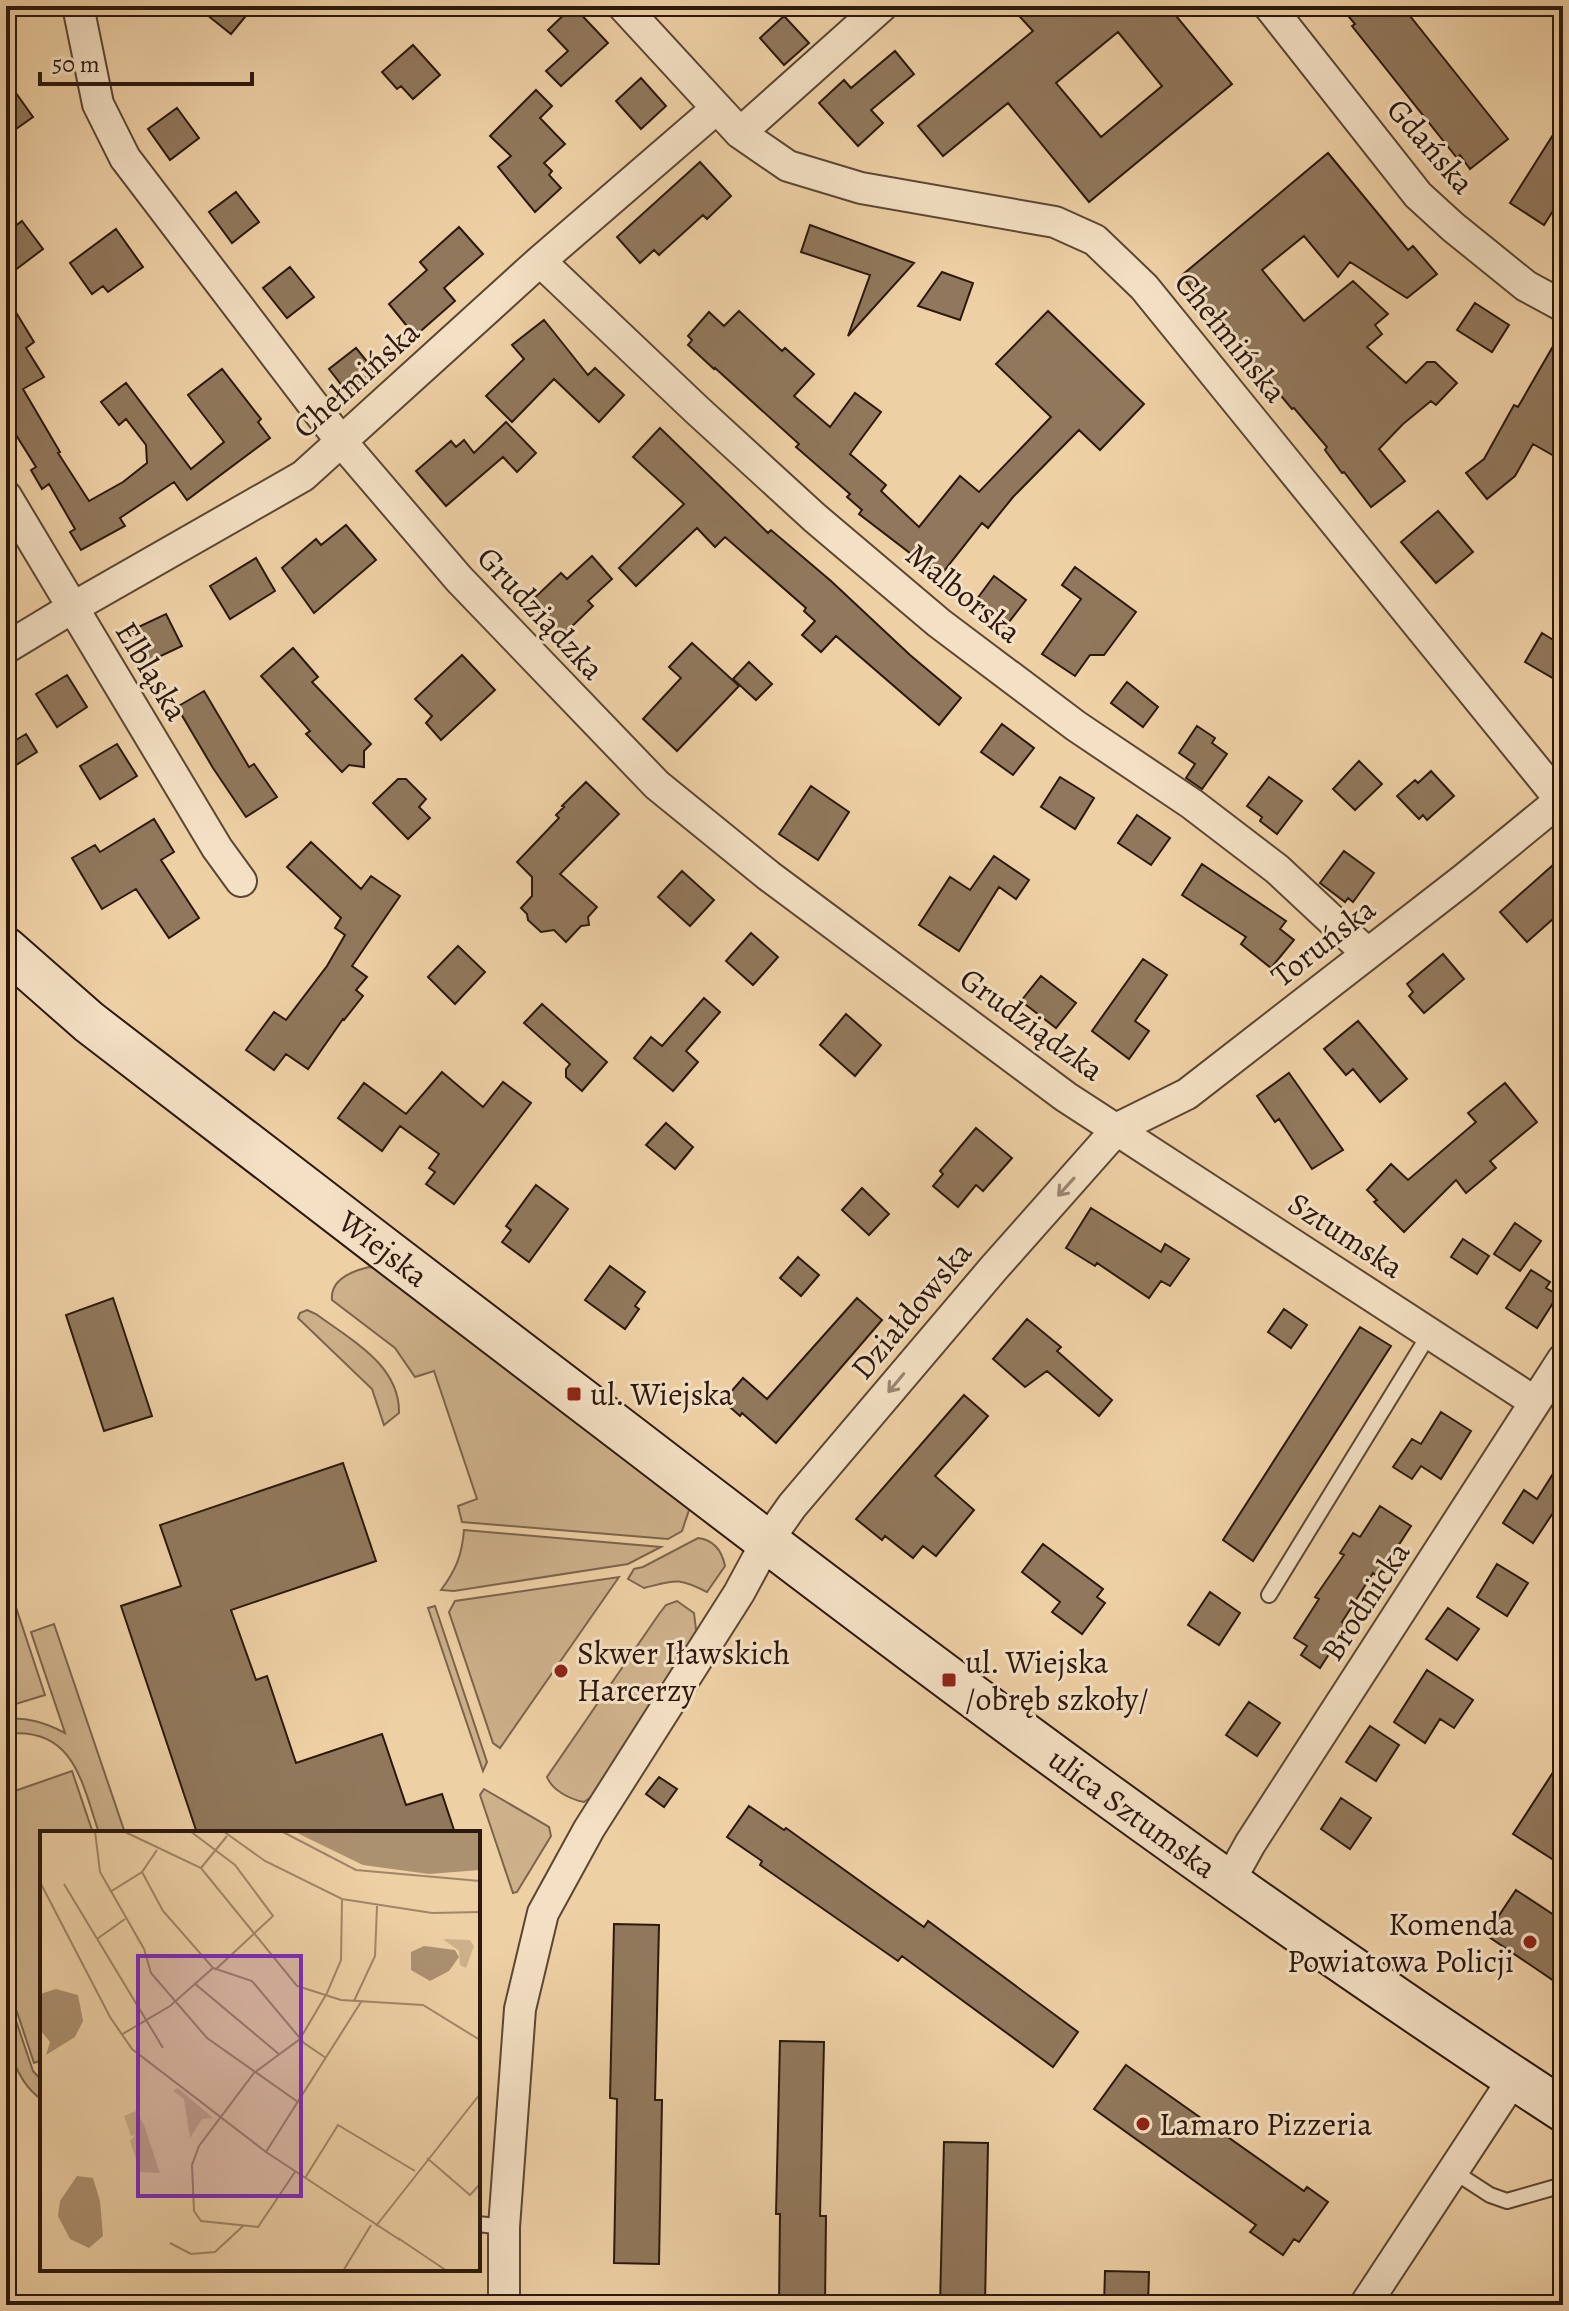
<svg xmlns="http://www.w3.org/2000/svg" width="1569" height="2311" viewBox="0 0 1569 2311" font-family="Alegreya,serif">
<rect width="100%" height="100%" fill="#eed0a5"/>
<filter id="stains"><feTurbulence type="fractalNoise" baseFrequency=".0025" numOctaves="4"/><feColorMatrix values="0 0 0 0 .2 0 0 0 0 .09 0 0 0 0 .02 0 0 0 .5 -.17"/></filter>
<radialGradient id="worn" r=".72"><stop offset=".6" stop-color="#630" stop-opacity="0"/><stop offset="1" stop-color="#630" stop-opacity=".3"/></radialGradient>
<!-- green -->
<path fill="#cdb18b" stroke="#7c644c" stroke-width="2" d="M 369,1267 L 383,1269 L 691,1504 L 682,1531 L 668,1539 L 462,1522 L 458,1506 L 477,1499 L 434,1371 L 415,1377 L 395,1348 L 332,1300 C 330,1279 352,1271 369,1267 Z
M 307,1310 L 316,1314 C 351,1340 400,1365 399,1413 L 384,1425 L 372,1389 L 298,1318 L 300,1313 Z
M 464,1530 L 661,1547 L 628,1564 L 454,1591 L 441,1590 C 456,1570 462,1555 464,1530 Z
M 698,1538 C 714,1540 722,1551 725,1566 L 707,1592 C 677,1577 676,1580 644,1588 L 628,1579 L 634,1569 L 643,1567 Z
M 6,1577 L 45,1695 L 6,1707 Z
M 619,1577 L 500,1748 L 493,1743 L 449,1612 L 455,1601 Z
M 677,1601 L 694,1613 L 697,1638 L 595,1794 L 584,1802 C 569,1799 552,1790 547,1777 L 659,1614 L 666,1605 Z
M 435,1606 L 487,1762 L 483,1771 L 428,1608 Z
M 54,1624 L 125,1833 L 99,1833 C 82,1783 74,1726 6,1734 L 6,1719 C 28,1717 46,1723 65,1733 L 31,1632 Z
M 72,1771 L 93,1833 L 42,1833 L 42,2060 L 34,2063 L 6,1979 L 6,1794 Z
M 484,1789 L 549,1827 L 551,1836 L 517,1892 L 513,1893 L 480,1795 Z
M 6,1991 L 33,2071 L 42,2081 L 42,2100 C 7,2075 6,2030 6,1991 Z"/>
<!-- building -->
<path fill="#91785c" stroke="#2c180d" stroke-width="2" fill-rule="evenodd" d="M 196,6 L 254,6 L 231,34 Z
M 573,6 L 608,43 L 561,86 L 546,71 L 568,51 L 548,30 Z
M 1010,6 L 1168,6 L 1232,84 L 1089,202 L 1008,103 L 943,156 L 918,126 L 1033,31 ZM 1118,32 L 1162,86 L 1101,137 L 1056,83 Z
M 1340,6 L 1402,6 L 1508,139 L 1470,169 L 1460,155 L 1457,158 L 1352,26 L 1355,24 Z
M 784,16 L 809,43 L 784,65 L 760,38 Z
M 413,45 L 440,75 L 413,99 L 401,86 L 397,89 L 382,72 Z
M 895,51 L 914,74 L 871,110 L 883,123 L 858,146 L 819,103 L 844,80 L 851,88 Z
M 641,78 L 666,106 L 641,129 L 616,101 Z
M 6,79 L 33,117 L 6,136 Z
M 536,90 L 552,106 L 540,118 L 565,144 L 544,163 L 552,171 L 549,175 L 561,188 L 535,212 L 498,167 L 511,156 L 490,136 Z
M 177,108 L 199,138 L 170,160 L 148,129 Z
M 1563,119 L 1563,195 L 1544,225 L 1510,203 Z
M 1328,153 L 1408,250 L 1413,246 L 1437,274 L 1407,298 L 1350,262 L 1338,277 L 1304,236 L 1262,270 L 1304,321 L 1353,281 L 1388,314 L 1375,325 L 1382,334 L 1367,347 L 1406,383 L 1427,362 L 1435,362 L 1457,383 L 1436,405 L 1431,401 L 1403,424 L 1379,449 L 1405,481 L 1371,507 L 1344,472 L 1342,473 L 1325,450 L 1327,447 L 1294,408 L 1292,409 L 1181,276 Z
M 700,162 L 731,196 L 707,219 L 703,215 L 659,255 L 654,250 L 640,263 L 617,237 Z
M 236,192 L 259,222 L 232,243 L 209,212 Z
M 22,221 L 43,249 L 6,277 L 6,233 Z
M 810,225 L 914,263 L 848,336 L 870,275 L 801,252 Z
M 459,227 L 483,254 L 444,288 L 455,301 L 415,336 L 389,304 L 427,270 L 420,262 Z
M 116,229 L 143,267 L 108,292 L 103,286 L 92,294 L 70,263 Z
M 290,267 L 314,297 L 287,318 L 263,288 Z
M 942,272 L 973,283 L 960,320 L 918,306 Z
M 6,296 L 34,342 L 26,348 L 44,377 L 23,389 L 60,452 L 58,453 L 89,501 L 123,482 L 147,463 L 146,445 L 126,419 L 119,425 L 101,402 L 126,383 L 191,469 L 224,442 L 188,395 L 222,369 L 261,419 L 258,422 L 270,438 L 187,500 L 174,482 L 120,518 L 125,526 L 81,550 L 70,532 L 75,529 L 49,484 L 42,489 L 31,470 L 36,467 L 6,419 Z
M 1475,303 L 1509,325 L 1492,352 L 1457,330 Z
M 739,311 L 782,351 L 785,348 L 814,374 L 794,396 L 830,427 L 855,393 L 881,412 L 850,454 L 886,485 L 881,491 L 919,527 L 960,476 L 979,492 L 1051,417 L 996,364 L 1048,311 L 1144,404 L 1100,450 L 1079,430 L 1013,497 L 988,528 L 982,523 L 940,576 L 859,514 L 862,510 L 847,497 L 850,494 L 796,447 L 799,444 L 715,368 L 714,369 L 688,345 L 692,340 L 688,336 L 709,312 L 724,326 Z
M 544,320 L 588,375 L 595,368 L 624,395 L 599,422 L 554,379 L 512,422 L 486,396 L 524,359 L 512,345 Z
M 1563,329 L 1563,461 L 1533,444 L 1515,476 L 1487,499 L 1466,473 L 1484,459 L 1514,405 L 1518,407 Z
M 356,348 L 374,370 L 347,392 L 329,369 Z
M 506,422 L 536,453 L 517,472 L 503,457 L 446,506 L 416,471 L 451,441 L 456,447 L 464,440 L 474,453 Z
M 660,428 L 768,533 L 771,530 L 831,581 L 910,655 L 961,698 L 939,725 L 836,636 L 821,652 L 802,635 L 815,621 L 804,611 L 806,608 L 725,537 L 715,547 L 697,528 L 636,586 L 619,568 L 684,504 L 633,457 Z
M 1438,511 L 1473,552 L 1436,583 L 1401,542 Z
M 346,525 L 376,560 L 314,613 L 282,568 L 316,539 L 321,545 Z
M 592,556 L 612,579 L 588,601 L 593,606 L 562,636 L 530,602 L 561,573 L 567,579 Z
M 256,558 L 275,591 L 230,619 L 210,586 Z
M 1075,567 L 1136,612 L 1104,655 L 1090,655 L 1075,676 L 1042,654 L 1081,599 L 1062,585 Z
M 994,576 L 1026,600 L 1005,627 L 974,603 Z
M 166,614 L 182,646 L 148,662 L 132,630 Z
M 1542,633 L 1563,646 L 1563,684 L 1525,662 Z
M 692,643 L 739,686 L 677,751 L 643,719 L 681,678 L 669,667 Z
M 293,648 L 318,677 L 312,682 L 371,744 L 364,751 L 364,767 L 349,765 L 342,772 L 306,734 L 310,731 L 261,676 Z
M 462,655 L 495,690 L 441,740 L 426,723 L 432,716 L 415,699 Z
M 749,662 L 772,684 L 756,700 L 733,679 Z
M 67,675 L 87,707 L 57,727 L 36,694 Z
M 1127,682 L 1158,707 L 1143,727 L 1111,703 Z
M 204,691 L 249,767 L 254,764 L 277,797 L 246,817 L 213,768 L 177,707 Z
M 1002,724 L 1034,748 L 1013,775 L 981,752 Z
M 1197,726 L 1215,738 L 1212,743 L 1227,754 L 1202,789 L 1186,778 L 1195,764 L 1179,753 Z
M 26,734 L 37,752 L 16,765 L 6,746 Z
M 117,744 L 137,776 L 100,799 L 80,766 Z
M 1359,761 L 1382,784 L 1355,810 L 1333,789 Z
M 1431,771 L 1454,796 L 1427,820 L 1423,815 L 1419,819 L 1397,796 L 1415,780 L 1418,783 Z
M 1060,777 L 1094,798 L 1075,829 L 1041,807 Z
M 1269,777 L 1302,801 L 1277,834 L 1260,821 L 1262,817 L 1247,806 Z
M 398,779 L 406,779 L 426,799 L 419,807 L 430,818 L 408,839 L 373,803 Z
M 586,782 L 619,814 L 560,874 L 597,907 L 588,917 L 589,925 L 581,926 L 566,942 L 554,930 L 541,932 L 528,920 L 527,914 L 521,908 L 532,896 L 532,877 L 517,862 L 559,818 L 556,815 L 564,807 L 562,806 Z
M 811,786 L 849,812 L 818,860 L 779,834 Z
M 1137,815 L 1170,838 L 1151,865 L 1118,843 Z
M 154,819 L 174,852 L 161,860 L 199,918 L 169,938 L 136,889 L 102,909 L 72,858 L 95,845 L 100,852 Z
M 311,842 L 361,889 L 371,876 L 400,896 L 352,966 L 367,977 L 356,990 L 363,996 L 344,1020 L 343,1019 L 308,1069 L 286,1054 L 274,1070 L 246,1050 L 274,1012 L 286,1020 L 327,966 L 345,935 L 335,928 L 341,918 L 287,867 Z
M 1344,851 L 1374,873 L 1353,902 L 1348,898 L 1345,902 L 1320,883 Z
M 994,856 L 1029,880 L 1016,899 L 999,887 L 959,951 L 919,925 L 950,877 L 970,890 Z
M 1202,864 L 1286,921 L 1280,929 L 1294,940 L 1271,968 L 1241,944 L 1246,937 L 1182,895 Z
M 1553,865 L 1563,876 L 1563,910 L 1527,942 L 1500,912 Z
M 682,871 L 714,900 L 690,926 L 658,897 Z
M 751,933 L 778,957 L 753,985 L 726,961 Z
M 458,946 L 485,972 L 455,1004 L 428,977 Z
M 1443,954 L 1464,979 L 1424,1013 L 1409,996 L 1413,992 L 1407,984 Z
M 1143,959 L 1167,975 L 1135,1021 L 1149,1031 L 1129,1059 L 1092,1031 Z
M 1041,976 L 1076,1003 L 1056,1028 L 1021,1001 Z
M 704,998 L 720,1012 L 686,1051 L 698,1062 L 673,1091 L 634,1058 L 651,1037 L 662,1046 Z
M 542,1004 L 607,1062 L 582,1091 L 566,1077 L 566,1069 L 570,1064 L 524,1023 Z
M 846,1014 L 881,1045 L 855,1076 L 820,1045 Z
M 1358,1021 L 1407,1079 L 1380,1102 L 1353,1069 L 1346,1075 L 1324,1049 Z
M 442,1072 L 483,1107 L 503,1082 L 531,1103 L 454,1204 L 426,1184 L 435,1172 L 429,1168 L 439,1154 L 400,1126 L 382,1151 L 338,1118 L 364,1083 L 406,1114 Z
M 1289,1073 L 1343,1150 L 1312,1169 L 1279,1119 L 1275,1122 L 1257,1096 Z
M 1505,1083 L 1537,1122 L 1490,1161 L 1496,1168 L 1466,1193 L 1456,1180 L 1404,1232 L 1374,1202 L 1377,1200 L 1367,1190 L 1391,1164 L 1408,1180 L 1476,1122 L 1468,1113 Z
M 666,1123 L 693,1147 L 675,1169 L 646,1145 Z
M 976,1128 L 1012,1158 L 983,1191 L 976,1185 L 958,1207 L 933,1186 L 943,1174 L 940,1171 Z
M 536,1185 L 568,1209 L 529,1262 L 502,1242 L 511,1230 L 506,1226 Z
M 862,1188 L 889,1214 L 869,1235 L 842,1210 Z
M 1091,1208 L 1161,1252 L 1165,1244 L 1189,1259 L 1170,1286 L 1161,1281 L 1149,1298 L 1097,1263 L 1095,1266 L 1066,1248 Z
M 1515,1223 L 1541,1241 L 1520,1271 L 1494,1254 Z
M 1463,1239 L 1489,1256 L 1477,1274 L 1451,1257 Z
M 798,1257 L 819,1275 L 801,1296 L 780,1278 Z
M 610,1266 L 645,1292 L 635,1306 L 639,1309 L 625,1329 L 585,1300 Z
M 1531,1270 L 1550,1282 L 1546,1288 L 1558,1295 L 1537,1328 L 1506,1308 Z
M 113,1298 L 152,1416 L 104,1431 L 66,1315 Z
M 857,1298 L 882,1320 L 776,1443 L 742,1413 L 740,1416 L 723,1401 L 743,1378 L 767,1399 Z
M 1284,1309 L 1307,1325 L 1291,1348 L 1268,1332 Z
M 1027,1319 L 1061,1347 L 1057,1351 L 1112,1400 L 1099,1416 L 1047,1371 L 1025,1387 L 993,1359 Z
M 1360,1327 L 1391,1346 L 1253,1561 L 1223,1540 Z
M 964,1395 L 988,1416 L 935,1476 L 974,1510 L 936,1556 L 923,1546 L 913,1558 L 885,1536 L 882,1540 L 856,1519 Z
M 1441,1412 L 1471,1431 L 1441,1479 L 1421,1466 L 1412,1479 L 1393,1467 L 1412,1439 L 1421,1444 Z
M 1563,1458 L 1563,1498 L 1533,1543 L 1503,1523 L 1524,1490 L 1537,1499 Z
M 343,1463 L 376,1561 L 231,1610 L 256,1680 L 267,1676 L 296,1763 L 382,1734 L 406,1805 L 442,1794 L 455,1833 L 197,1833 L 121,1606 L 181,1586 L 160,1525 Z
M 1380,1506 L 1411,1526 L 1378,1577 L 1373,1573 L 1342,1622 L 1347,1626 L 1320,1668 L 1301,1655 L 1307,1646 L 1294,1638 L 1319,1599 L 1315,1597 L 1344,1555 L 1340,1553 L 1353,1533 L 1360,1537 Z
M 1043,1544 L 1103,1589 L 1097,1597 L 1105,1603 L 1082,1634 L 1052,1612 L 1060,1602 L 1022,1572 Z
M 1497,1564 L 1528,1583 L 1507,1616 L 1477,1597 Z
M 1210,1592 L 1240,1613 L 1219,1645 L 1188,1625 Z
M 1448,1608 L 1479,1629 L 1457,1660 L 1426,1639 Z
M 1427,1670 L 1473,1700 L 1454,1728 L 1440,1719 L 1425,1743 L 1394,1722 Z
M 1249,1702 L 1280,1723 L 1257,1756 L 1226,1735 Z
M 1370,1726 L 1399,1745 L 1376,1781 L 1346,1762 Z
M 1563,1757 L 1563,1866 L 1513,1834 Z
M 659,1777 L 677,1789 L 664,1807 L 646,1794 Z
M 1341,1798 L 1371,1818 L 1350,1849 L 1321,1829 Z
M 749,1806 L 784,1830 L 786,1828 L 924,1927 L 928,1921 L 1078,2032 L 1053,2067 L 902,1956 L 898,1961 L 760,1865 L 762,1861 L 727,1837 Z
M 1516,1890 L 1563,1921 L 1563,1987 L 1486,1935 Z
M 614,1924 L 659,1925 L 655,2100 L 662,2100 L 659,2264 L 614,2263 L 617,2099 L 610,2098 Z
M 780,2041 L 824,2042 L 820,2216 L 826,2216 L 825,2305 L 779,2305 L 780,2214 L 776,2214 Z
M 1126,2065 L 1304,2191 L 1307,2187 L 1328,2202 L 1299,2242 L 1294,2239 L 1283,2255 L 1250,2232 L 1256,2225 L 1094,2109 Z
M 944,2142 L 988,2143 L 985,2305 L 940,2305 Z
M 1105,2271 L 1149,2272 L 1148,2305 L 1104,2305 Z"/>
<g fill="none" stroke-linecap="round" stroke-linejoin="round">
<defs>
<path id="lane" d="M 1269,1595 L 1430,1333
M 1453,2171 L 1490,2195 L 1507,2201 L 1563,2185
M 478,2224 L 504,2227"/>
<path id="street" d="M 78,6 L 98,104 L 125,158 L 340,440 L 459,579 L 657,785 L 769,876 L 1066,1097 L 1535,1402
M 623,6 L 740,133 L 788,166 L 861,188 L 1055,222 L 1095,240 L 1144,287 L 1563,803
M 1269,6 L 1418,195 L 1453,227 L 1526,286 L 1563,306
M 740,133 L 882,6
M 540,261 L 697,410 L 815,518 L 939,623 L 1076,726 L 1192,804 L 1277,869 L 1367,953
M 6,496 L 217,848 L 241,881
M 6,648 L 72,608 L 303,476 L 540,261 L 716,109
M 1229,1882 L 1250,1844 L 1563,1359
M 504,2305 L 504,2227 L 520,2009 L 543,1913 L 589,1829 L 739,1593 L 766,1543 L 792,1506 L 993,1269 L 1118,1128 L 1187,1094 L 1464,879 L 1563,798
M 1365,2305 L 1514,2078"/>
<g id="secondary">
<path id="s1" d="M 6,949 L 89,1022 C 271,1162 454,1303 637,1442 C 939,1674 1244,1902 1563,2110"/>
</g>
</defs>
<!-- lane casing -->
<use href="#lane" stroke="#5c4633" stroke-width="18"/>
<!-- street casing -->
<use href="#street" stroke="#5c4633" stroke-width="34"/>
<!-- secondary casing -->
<use href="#secondary" stroke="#2c180d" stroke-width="46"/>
<!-- lane -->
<use href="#lane" stroke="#f4e0c4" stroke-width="14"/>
<!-- street -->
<use href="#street" stroke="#f4e0c4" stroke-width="30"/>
<!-- secondary -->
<use href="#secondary" stroke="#f4e0c4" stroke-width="42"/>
</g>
<!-- one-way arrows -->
<defs><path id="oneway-shaft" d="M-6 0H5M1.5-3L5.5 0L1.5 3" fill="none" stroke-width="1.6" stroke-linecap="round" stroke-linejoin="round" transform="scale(2)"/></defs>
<g stroke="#9a8672">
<use href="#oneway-shaft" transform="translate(1066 1187) rotate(132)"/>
<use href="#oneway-shaft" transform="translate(896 1383) rotate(130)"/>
</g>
<!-- markers -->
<g fill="#8f2418" stroke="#f4e0c4" stroke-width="3">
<rect x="566" y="1386" width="16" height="16" rx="4"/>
<circle cx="561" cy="1671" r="8"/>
<rect x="941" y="1672" width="16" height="16" rx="4"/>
<circle cx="1530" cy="1942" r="8"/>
<circle cx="1143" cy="2124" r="8"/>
</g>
<g text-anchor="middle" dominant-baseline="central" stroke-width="6" stroke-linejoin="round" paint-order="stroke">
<!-- street labels -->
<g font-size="32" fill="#2c180d" stroke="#f4e0c4">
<text transform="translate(1431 146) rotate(49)">Gdańska</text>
<text transform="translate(1231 337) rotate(51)">Chełmińska</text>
<text transform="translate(356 379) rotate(-42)">Chełmińska</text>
<text transform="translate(964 593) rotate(39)">Malborska</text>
<text transform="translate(541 613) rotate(47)">Grudziądzka</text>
<text transform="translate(152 671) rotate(59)">Elbląska</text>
<text transform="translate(1323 942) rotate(-38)">Toruńska</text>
<text transform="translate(1032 1024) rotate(36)">Grudziądzka</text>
<text transform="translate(1346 1235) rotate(33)">Sztumska</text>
<text stroke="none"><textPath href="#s1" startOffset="482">Wiejska</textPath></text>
<text transform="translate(911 1310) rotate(-50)">Działdowska</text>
<text transform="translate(1365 1601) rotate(-57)">Brodnicka</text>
<text stroke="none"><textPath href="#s1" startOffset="1420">ulica Sztumska</textPath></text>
</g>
<!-- poi labels -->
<g font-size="32" fill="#2c180d" stroke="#f4e0c4" text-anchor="start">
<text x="590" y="1394">ul. Wiejska</text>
<text x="577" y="1653">Skwer Iławskich<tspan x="577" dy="37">Harcerzy</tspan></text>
<text x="965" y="1662">ul. Wiejska<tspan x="965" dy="37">/obręb szkoły/</tspan></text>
<text x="1514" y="1924" text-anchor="end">Komenda<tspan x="1514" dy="37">Powiatowa Policji</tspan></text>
<text x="1159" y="2124">Lamaro Pizzeria</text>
</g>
</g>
<!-- overview -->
<g transform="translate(40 1831)">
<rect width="440" height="440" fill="#eed0a5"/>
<path d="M 403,108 L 430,109 L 434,115 L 426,137 L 420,134 L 419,120 ZM 138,257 L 173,287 L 162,288 L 150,307 L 144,268 L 133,260 ZM 96,280 L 104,294 L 120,342 L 100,341 L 90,310 L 95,304 L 91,305 L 84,285 Z" fill="#cdb18b"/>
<path d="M 253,0 L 440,0 L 440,39 L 389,43 L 323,34 ZM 384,115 L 415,119 L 419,126 L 409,140 L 390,150 L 371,139 L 371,121 ZM 16,158 L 38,164 L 43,190 L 35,206 L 6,224 L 10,211 L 0,199 L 0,163 ZM 37,345 L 53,347 L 60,370 L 63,405 L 49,417 L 30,408 L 18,385 L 20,370 Z" fill="#ac9171"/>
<path fill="none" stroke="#a08668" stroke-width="2" d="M 55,0 L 60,41 L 104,118 L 111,142 L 167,207 L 258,271M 83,0 L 161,37 L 257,155 L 301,169 L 383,174 L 440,209M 150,0 L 195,34 L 233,85 L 175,139M 183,0 L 225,30 L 302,68 L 392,82 L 440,81M 241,0 L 316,39 L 440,50M 161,37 L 187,5M 102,41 L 123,80 L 173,137 L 212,150 L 264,212 L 286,227M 0,51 L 70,186 L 92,218 L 226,321 L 360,409M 24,53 L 123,217M 70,61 L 102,41 L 117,19M 57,108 L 85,88M 154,152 L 240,224M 314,170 L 335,125 L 337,75M 81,204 L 130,175 L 173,137M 226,321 L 321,171M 387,327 L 430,364 L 440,353M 255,341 L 218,396 L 161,390 L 154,380 L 152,334 L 159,315 L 214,242 L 260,208 L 287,162 L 301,129 L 302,68M 265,347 L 298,294 L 375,340M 336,395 L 440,263M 358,407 L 407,440M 130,412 L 151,423 L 175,421 L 203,395M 303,440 L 331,394"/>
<path fill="#7b2cbf" fill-opacity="0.15" stroke="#7b2cbf" stroke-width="4" d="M 98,125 L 261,125 L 261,365 L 98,365 Z"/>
<rect width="440" height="440" fill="none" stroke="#2c180d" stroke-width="4"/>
</g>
<!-- margin -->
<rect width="1569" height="2311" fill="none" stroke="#eed0a5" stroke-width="32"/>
<rect x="8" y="8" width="1553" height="2295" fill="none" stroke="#2c180d" stroke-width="4"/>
<rect x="16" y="16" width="1537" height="2279" fill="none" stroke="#2c180d" stroke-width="2"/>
<!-- scale -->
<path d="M40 72v12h212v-12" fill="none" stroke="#2c180d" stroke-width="4"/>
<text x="52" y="72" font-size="24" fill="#2c180d" stroke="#f4e0c4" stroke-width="6" paint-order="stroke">50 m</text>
<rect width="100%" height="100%" filter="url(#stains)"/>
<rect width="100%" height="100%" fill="url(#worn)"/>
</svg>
